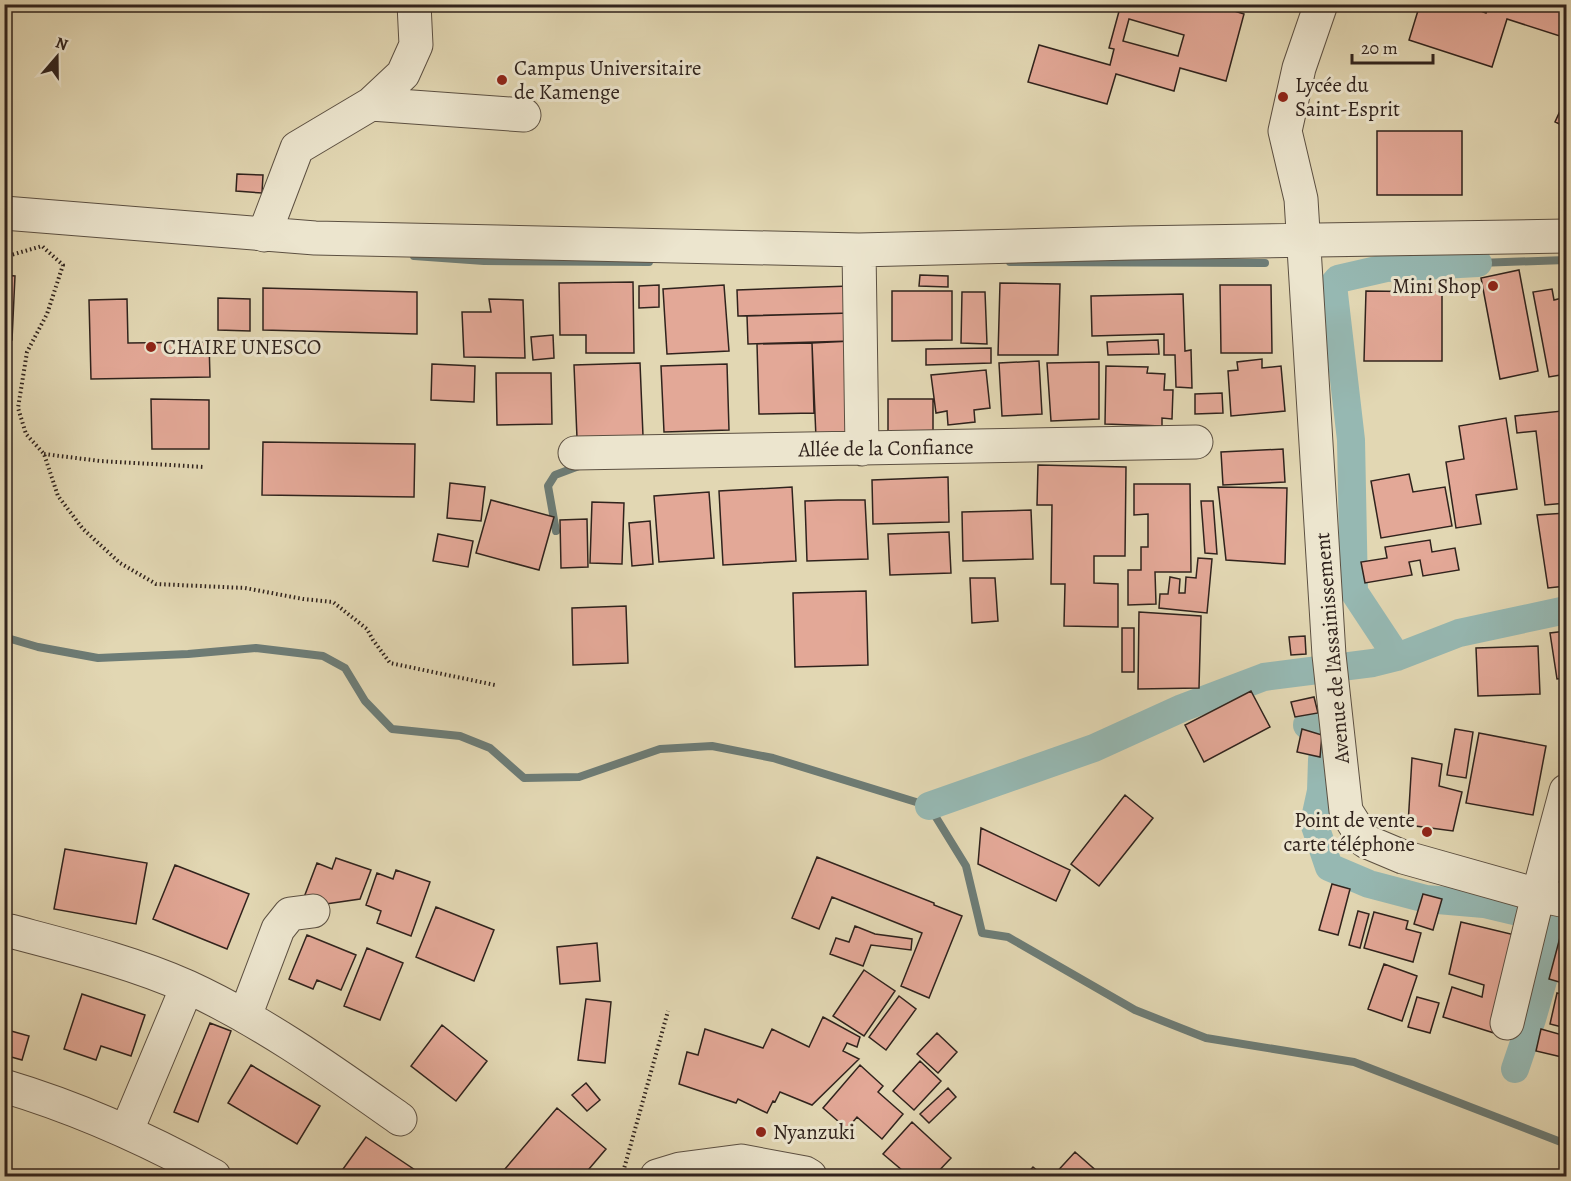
<svg xmlns="http://www.w3.org/2000/svg" width="1571" height="1181" viewBox="0 0 1571 1181" font-family="Alegreya,serif">
<rect width="100%" height="100%" fill="#e2d7b3"/>
<filter id="stains"><feTurbulence type="fractalNoise" baseFrequency=".00333" numOctaves="4"/><feColorMatrix values="0 0 0 0 .2 0 0 0 0 .09 0 0 0 0 .02 0 0 0 .5 -.17"/></filter>
<radialGradient id="worn" r=".72"><stop offset=".6" stop-color="#630" stop-opacity="0"/><stop offset="1" stop-color="#630" stop-opacity=".3"/></radialGradient>
<g fill="none" stroke-linecap="round" stroke-linejoin="round">
<!-- stream -->
<path stroke="#6d7c76" stroke-width="8" d="M 414,256 L 484,261 L 649,262
M 1010,262 L 1265,263
M 1478,263 L 1566,260
M 556,531 L 548,486 L 555,475 L 579,466
M 4,637 L 38,647 L 98,658 L 188,654 L 256,648 L 323,656 L 345,668 L 365,701 L 392,729 L 460,736 L 490,748 L 524,778 L 579,777 L 660,749 L 712,746 L 773,758 L 929,806 L 966,866 L 982,933 L 1008,937 L 1135,1010 L 1206,1038 L 1354,1062 L 1566,1144"/>
<!-- canal -->
<path stroke="#96b8b2" stroke-width="28" d="M 1397,657 L 1354,592 L 1351,440 L 1333,285 L 1338,279 L 1386,268 L 1478,263
M 1307,725 L 1327,725 L 1322,760 L 1321,791 L 1314,823 L 1329,867 L 1369,884 L 1426,899 L 1484,904 L 1522,913
M 929,806 L 1094,748 L 1182,708 L 1264,677 L 1373,663 L 1397,657 L 1459,633 L 1566,610
M 1515,1069 L 1532,1019 L 1560,921 L 1566,923"/>
</g>
<!-- building -->
<path fill="#e3a897" stroke="#30231d" stroke-width="1.5" fill-rule="evenodd" d="M 1212,4 L 1244,14 L 1226,81 L 1180,68 L 1174,91 L 1116,74 L 1107,104 L 1028,82 L 1039,45 L 1110,65 L 1114,49 L 1109,48 L 1121,4 ZM 1129,19 L 1184,35 L 1178,56 L 1123,41 Z
M 1420,4 L 1462,4 L 1486,13 L 1489,4 L 1566,4 L 1566,38 L 1507,19 L 1492,67 L 1409,40 Z
M 1566,98 L 1566,127 L 1555,122 Z
M 1377,131 L 1462,131 L 1462,195 L 1377,195 Z
M 237,174 L 263,175 L 262,193 L 236,191 Z
M 1519,270 L 1538,371 L 1500,379 L 1481,278 Z
M 4,275 L 15,276 L 12,340 L 4,339 Z
M 920,275 L 948,276 L 948,287 L 919,286 Z
M 633,282 L 634,353 L 586,353 L 586,335 L 560,335 L 559,283 Z
M 1000,283 L 1060,284 L 1058,355 L 998,355 Z
M 659,285 L 659,307 L 639,308 L 639,286 Z
M 724,285 L 729,351 L 667,354 L 663,289 Z
M 1220,285 L 1271,285 L 1272,353 L 1221,353 Z
M 850,286 L 851,313 L 738,316 L 737,290 Z
M 263,288 L 417,292 L 417,334 L 263,330 Z
M 1552,289 L 1554,300 L 1566,297 L 1566,374 L 1549,377 L 1533,292 Z
M 892,291 L 952,291 L 952,340 L 892,341 Z
M 1366,291 L 1442,292 L 1442,361 L 1364,361 Z
M 962,292 L 985,292 L 987,344 L 961,343 Z
M 1183,294 L 1185,351 L 1191,350 L 1192,388 L 1176,387 L 1175,355 L 1164,355 L 1164,334 L 1092,336 L 1091,296 Z
M 218,298 L 250,299 L 250,331 L 218,330 Z
M 127,299 L 128,343 L 209,342 L 210,377 L 91,379 L 89,300 Z
M 489,299 L 523,300 L 525,358 L 464,357 L 462,312 L 491,312 Z
M 851,313 L 852,341 L 748,344 L 747,316 Z
M 553,335 L 554,358 L 533,360 L 531,337 Z
M 1158,340 L 1159,354 L 1108,355 L 1107,342 Z
M 852,341 L 855,437 L 816,438 L 812,343 Z
M 812,343 L 814,413 L 759,414 L 757,344 Z
M 991,348 L 991,363 L 926,365 L 926,349 Z
M 1262,359 L 1262,368 L 1281,366 L 1285,411 L 1231,416 L 1228,371 L 1238,370 L 1237,362 Z
M 1039,361 L 1042,414 L 1002,416 L 999,363 Z
M 1099,362 L 1099,419 L 1051,421 L 1047,363 Z
M 640,363 L 643,436 L 577,438 L 574,365 Z
M 432,364 L 475,366 L 474,402 L 431,400 Z
M 727,364 L 729,430 L 664,432 L 661,366 Z
M 1106,366 L 1148,367 L 1147,373 L 1165,374 L 1164,390 L 1173,390 L 1172,419 L 1162,418 L 1162,426 L 1105,424 Z
M 986,370 L 990,408 L 974,410 L 975,422 L 948,425 L 947,411 L 936,413 L 931,375 Z
M 496,373 L 551,373 L 552,424 L 497,425 Z
M 1222,393 L 1223,413 L 1195,414 L 1195,394 Z
M 151,399 L 209,400 L 209,449 L 152,449 Z
M 888,399 L 933,399 L 933,432 L 888,432 Z
M 1562,411 L 1564,423 L 1566,423 L 1566,503 L 1545,505 L 1536,431 L 1517,433 L 1515,416 Z
M 1506,418 L 1517,489 L 1476,495 L 1481,524 L 1456,528 L 1446,462 L 1464,459 L 1459,426 Z
M 263,442 L 415,444 L 414,497 L 262,495 Z
M 1283,449 L 1285,482 L 1223,485 L 1221,452 Z
M 1038,465 L 1126,467 L 1125,556 L 1094,556 L 1094,583 L 1118,584 L 1118,627 L 1064,626 L 1065,584 L 1051,584 L 1052,505 L 1037,505 Z
M 1409,474 L 1413,492 L 1445,487 L 1452,526 L 1381,538 L 1371,481 Z
M 948,477 L 949,522 L 873,524 L 872,480 Z
M 450,483 L 485,487 L 481,521 L 447,518 Z
M 1134,484 L 1190,484 L 1191,572 L 1155,572 L 1156,604 L 1128,605 L 1128,570 L 1141,570 L 1141,547 L 1148,547 L 1148,514 L 1134,515 Z
M 792,487 L 796,561 L 723,565 L 719,491 Z
M 1218,487 L 1287,488 L 1285,564 L 1226,560 Z
M 709,492 L 714,558 L 659,562 L 654,496 Z
M 491,500 L 554,517 L 539,570 L 476,553 Z
M 838,500 L 865,500 L 868,559 L 807,561 L 805,501 Z
M 1201,501 L 1213,501 L 1217,554 L 1205,553 Z
M 592,502 L 624,503 L 622,564 L 590,563 Z
M 1031,510 L 1033,559 L 963,561 L 962,512 Z
M 1566,513 L 1566,586 L 1548,588 L 1537,515 Z
M 587,519 L 588,567 L 561,568 L 560,520 Z
M 650,521 L 653,564 L 632,566 L 629,523 Z
M 949,532 L 951,573 L 890,575 L 888,534 Z
M 438,534 L 473,541 L 468,567 L 433,561 Z
M 1430,540 L 1432,552 L 1455,548 L 1459,570 L 1423,576 L 1420,560 L 1409,562 L 1412,575 L 1365,583 L 1361,562 L 1387,558 L 1385,547 Z
M 1198,558 L 1212,559 L 1207,613 L 1159,608 L 1160,594 L 1168,594 L 1170,577 L 1180,579 L 1179,593 L 1185,593 L 1186,577 L 1196,578 Z
M 970,578 L 995,578 L 998,621 L 972,623 Z
M 866,591 L 868,665 L 795,667 L 793,593 Z
M 626,606 L 628,663 L 573,665 L 572,608 Z
M 1139,612 L 1201,616 L 1199,688 L 1138,689 Z
M 1122,628 L 1134,628 L 1134,672 L 1122,672 Z
M 1566,631 L 1566,678 L 1557,679 L 1550,633 Z
M 1305,636 L 1306,654 L 1291,655 L 1289,637 Z
M 1538,646 L 1540,694 L 1478,696 L 1476,648 Z
M 1251,691 L 1270,727 L 1204,762 L 1185,725 Z
M 1314,697 L 1318,713 L 1295,717 L 1291,702 Z
M 1302,729 L 1322,735 L 1320,757 L 1297,752 Z
M 1455,729 L 1473,732 L 1466,778 L 1447,775 Z
M 1479,733 L 1546,746 L 1533,815 L 1466,803 Z
M 1412,758 L 1442,764 L 1439,786 L 1462,792 L 1453,831 L 1408,825 Z
M 1125,795 L 1153,818 L 1099,886 L 1071,864 Z
M 981,828 L 1070,870 L 1056,901 L 978,864 Z
M 65,849 L 147,863 L 136,924 L 54,909 Z
M 817,857 L 934,903 L 934,905 L 962,916 L 929,998 L 901,986 L 922,933 L 832,897 L 819,929 L 792,918 Z
M 336,858 L 371,870 L 360,899 L 319,905 L 303,900 L 317,863 L 332,869 Z
M 175,865 L 249,894 L 227,949 L 153,919 Z
M 396,870 L 430,882 L 411,936 L 377,923 L 381,911 L 366,905 L 377,873 L 393,879 Z
M 1332,884 L 1350,889 L 1338,935 L 1319,930 Z
M 1423,894 L 1442,899 L 1433,930 L 1414,924 Z
M 436,907 L 494,930 L 474,981 L 416,957 Z
M 1358,911 L 1369,914 L 1360,948 L 1349,945 Z
M 1374,912 L 1408,921 L 1406,929 L 1421,933 L 1413,962 L 1364,948 Z
M 1461,922 L 1519,936 L 1494,1033 L 1443,1017 L 1452,987 L 1482,997 L 1484,985 L 1449,974 Z
M 855,926 L 875,934 L 912,939 L 911,950 L 871,945 L 863,966 L 830,954 L 836,938 L 849,942 Z
M 1563,926 L 1566,927 L 1566,984 L 1549,979 Z
M 307,935 L 356,955 L 341,990 L 317,980 L 313,989 L 289,979 Z
M 597,943 L 600,981 L 560,984 L 557,947 Z
M 367,948 L 403,963 L 380,1020 L 344,1006 Z
M 1384,964 L 1417,976 L 1402,1021 L 1368,1009 Z
M 864,970 L 895,991 L 864,1036 L 833,1016 Z
M 1557,993 L 1566,995 L 1566,1028 L 1550,1024 Z
M 82,994 L 145,1015 L 131,1056 L 101,1046 L 96,1060 L 64,1049 Z
M 899,996 L 916,1009 L 886,1050 L 869,1037 Z
M 1417,997 L 1439,1003 L 1430,1033 L 1408,1027 Z
M 586,999 L 611,1002 L 605,1063 L 578,1060 Z
M 823,1017 L 860,1037 L 857,1047 L 847,1043 L 843,1051 L 859,1059 L 812,1105 L 780,1092 L 775,1102 L 773,1101 L 767,1113 L 738,1099 L 736,1103 L 679,1084 L 687,1052 L 698,1055 L 705,1029 L 763,1048 L 772,1029 L 809,1047 Z
M 210,1023 L 231,1031 L 198,1122 L 174,1112 Z
M 442,1025 L 487,1061 L 456,1101 L 411,1066 Z
M 4,1029 L 29,1036 L 22,1060 L 4,1055 Z
M 1541,1029 L 1566,1036 L 1566,1058 L 1536,1051 Z
M 937,1033 L 957,1052 L 938,1073 L 917,1054 Z
M 920,1061 L 941,1081 L 914,1110 L 893,1091 Z
M 251,1065 L 320,1106 L 297,1144 L 228,1103 Z
M 860,1065 L 883,1086 L 878,1092 L 903,1114 L 882,1139 L 857,1117 L 847,1129 L 823,1108 Z
M 586,1083 L 600,1100 L 587,1111 L 572,1095 Z
M 948,1088 L 956,1097 L 929,1123 L 920,1114 Z
M 557,1108 L 606,1149 L 583,1176 L 499,1176 Z
M 912,1122 L 951,1158 L 934,1176 L 909,1176 L 883,1154 Z
M 366,1137 L 424,1176 L 338,1176 Z
M 1075,1152 L 1100,1174 L 1097,1176 L 1053,1176 Z
M 1033,1167 L 1044,1176 L 1025,1176 Z"/>
<g fill="none" stroke-linecap="round" stroke-linejoin="round">
<defs>
<path id="minor" d="M 1321,4 L 1299,68 L 1285,131 L 1301,199 L 1329,655 L 1346,811 L 1365,841 L 1403,857 L 1538,895 L 1566,901
M 371,104 L 403,74 L 416,45 L 414,4
M 4,213 L 315,238 L 859,250 L 1131,243 L 1566,236
M 264,235 L 297,148 L 371,104 L 524,115
M 859,250 L 862,449
M 575,453 L 1196,442
M 10,931 C 70,947 132,962 188,987 C 264,1022 332,1071 400,1119
M 245,1016 L 278,929 L 290,914 L 313,911
M 1507,1023 L 1538,895 L 1566,791
M 4,1086 C 78,1108 147,1139 214,1176
M 127,1130 L 187,987
M 657,1176 L 680,1169 L 741,1161 L 805,1173 L 810,1176"/>
</defs>
<!-- minor casing -->
<use href="#minor" stroke="#5c5042" stroke-width="35"/>
<!-- path -->
<path stroke="#30231d" stroke-width="4" stroke-dasharray="1.5 3" stroke-linecap="butt" d="M 4,257 L 42,246 L 63,265 L 47,314 L 27,352 L 18,408 L 26,434 L 44,454 L 58,496 L 83,529 L 120,563 L 156,584 L 245,588 L 303,599 L 333,602 L 367,629 L 373,640 L 390,663 L 495,685
M 44,454 L 100,461 L 204,467
M 622,1176 L 668,1011"/>
<!-- minor -->
<use href="#minor" stroke="#ece5ce" stroke-width="33"/>
</g>
<!-- markers -->
<g fill="#8f2418" stroke="#ece5ce" stroke-width="2">
<circle cx="502" cy="80" r="6"/>
<circle cx="1283" cy="97" r="6"/>
<circle cx="1493" cy="286" r="6"/>
<circle cx="151" cy="347" r="6"/>
<circle cx="1427" cy="832" r="6"/>
<circle cx="761" cy="1132" r="6"/>
</g>
<g text-anchor="middle" dominant-baseline="central" stroke-width="6" stroke-linejoin="round" paint-order="stroke">
<!-- poi labels -->
<g font-size="21" fill="#30231d" stroke="#ece5ce" text-anchor="start">
<text x="514" y="68">Campus Universitaire<tspan x="514" dy="24">de Kamenge</tspan></text>
<text x="1295" y="85">Lycée du<tspan x="1295" dy="24">Saint-Esprit</tspan></text>
<text x="1481" y="286" text-anchor="end">Mini Shop</text>
<text x="163" y="347">CHAIRE UNESCO</text>
<text x="1415" y="820" text-anchor="end">Point de vente<tspan x="1415" dy="24">carte téléphone</tspan></text>
<text x="773" y="1132">Nyanzuki</text>
</g>
<!-- street labels -->
<g font-size="21" fill="#30231d" stroke="#ece5ce">
<text transform="translate(886 448) rotate(-1)">Allée de la Confiance</text>
<text transform="translate(1332 648) rotate(-95)">Avenue de l'Assainissement</text>
</g>
</g>
<!-- margin -->
<rect width="1571" height="1181" fill="none" stroke="#e2d7b3" stroke-width="24"/>
<rect x="6" y="6" width="1559" height="1169" fill="none" stroke="#30231d" stroke-width="3"/>
<rect x="12" y="12" width="1547" height="1157" fill="none" stroke="#30231d" stroke-width="1.5"/>
<!-- north arrow -->
<g transform="translate(57 57) rotate(20)" stroke="#ece5ce" stroke-width="4.5" paint-order="stroke">
<path d="M0-4.5L10 22L0 15L-10 22Z" fill="#30231d"/>
<text y="-9" font-size="16" font-weight="bold" text-anchor="middle" fill="#30231d">N</text>
</g>
<!-- scale -->
<path d="M1352 54v9h81v-9" fill="none" stroke="#30231d" stroke-width="3"/>
<text x="1361" y="54" font-size="18" fill="#30231d" stroke="#ece5ce" stroke-width="4.5" paint-order="stroke">20 m</text>
<rect width="100%" height="100%" filter="url(#stains)"/>
<rect width="100%" height="100%" fill="url(#worn)"/>
</svg>
